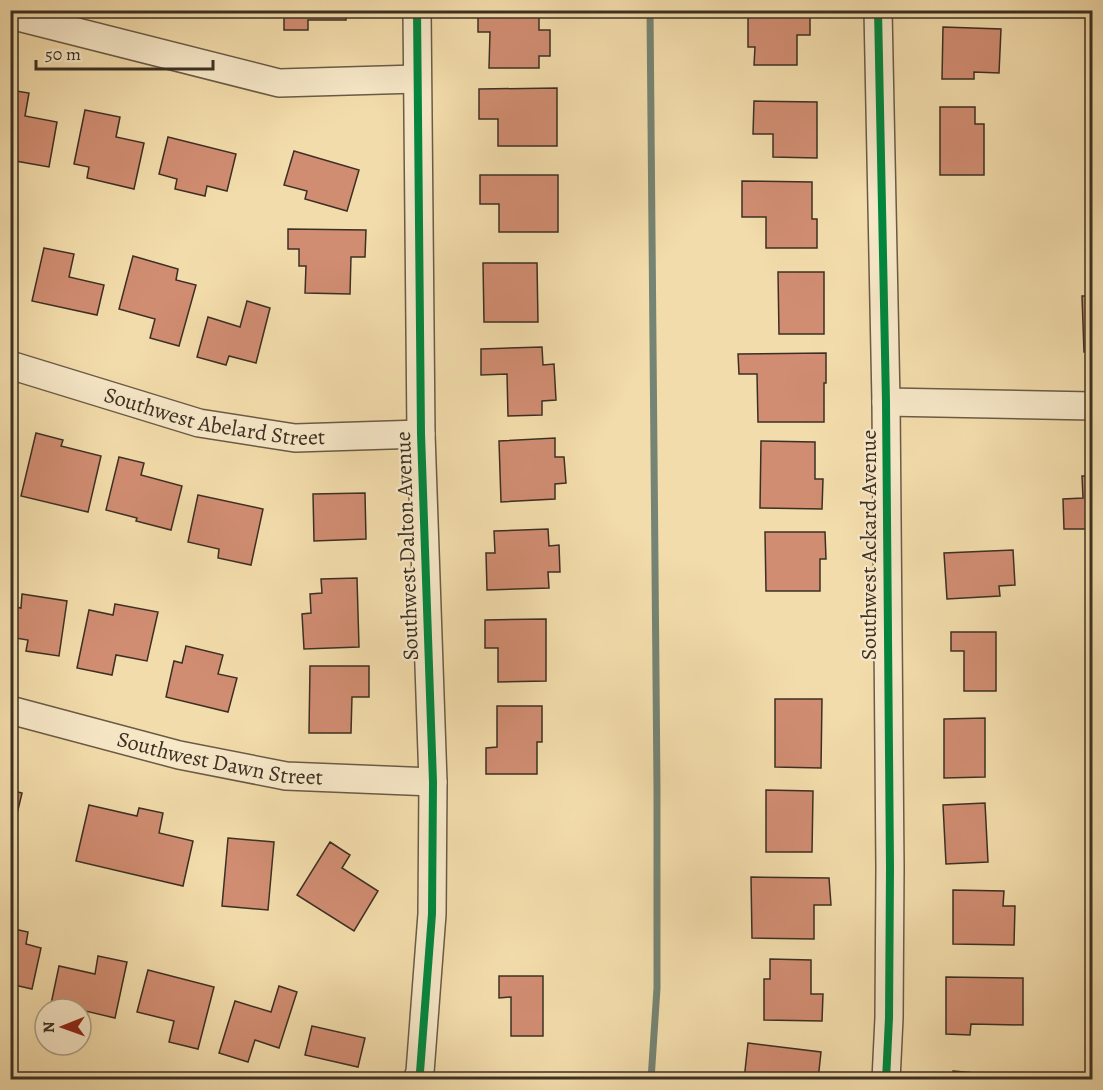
<svg xmlns="http://www.w3.org/2000/svg" width="1103" height="1090" viewBox="0 0 1103 1090" font-family="Alegreya,serif">
<rect width="100%" height="100%" fill="#f3dcab"/>
<filter id="stains"><feTurbulence type="fractalNoise" baseFrequency=".00333" numOctaves="4"/><feColorMatrix values="0 0 0 0 .2 0 0 0 0 .09 0 0 0 0 .02 0 0 0 .5 -.17"/></filter>
<radialGradient id="worn" r=".72"><stop offset=".6" stop-color="#630" stop-opacity="0"/><stop offset="1" stop-color="#630" stop-opacity=".3"/></radialGradient>
<g fill="none" stroke-linecap="round" stroke-linejoin="round">
<!-- stream -->
<path stroke="#758474" stroke-width="7" d="M 650,10 L 657,788 L 657,988 L 651,1080"/>
</g>
<!-- building -->
<path fill="#d18d72" stroke="#3c3024" stroke-width="1.5" d="M 218,10 L 251,10 L 250,16 Z
M 284,10 L 346,10 L 346,20 L 308,20 L 308,30 L 284,30 Z
M 478,10 L 539,10 L 539,30 L 550,30 L 550,56 L 539,56 L 539,68 L 489,68 L 490,32 L 478,32 Z
M 748,10 L 810,10 L 810,35 L 797,35 L 797,65 L 754,65 L 755,47 L 748,47 Z
M 1084,10 L 1092,10 L 1092,15 L 1084,15 Z
M 943,27 L 1001,29 L 999,73 L 974,72 L 974,79 L 942,79 Z
M 557,88 L 557,146 L 498,146 L 498,119 L 479,119 L 479,89 Z
M 10,90 L 29,93 L 25,116 L 57,122 L 49,167 L 10,160 Z
M 754,101 L 817,102 L 817,158 L 773,157 L 773,134 L 753,134 Z
M 940,107 L 975,107 L 975,124 L 984,124 L 984,175 L 940,175 Z
M 85,110 L 120,117 L 116,137 L 144,143 L 134,189 L 87,178 L 89,167 L 74,164 Z
M 168,137 L 236,154 L 227,191 L 207,186 L 205,196 L 175,189 L 177,179 L 159,174 Z
M 294,151 L 359,170 L 347,211 L 305,199 L 307,191 L 284,185 Z
M 480,175 L 558,175 L 558,232 L 499,232 L 499,204 L 480,204 Z
M 742,181 L 812,182 L 812,219 L 817,219 L 817,248 L 766,248 L 766,217 L 742,217 Z
M 288,229 L 366,230 L 365,257 L 351,257 L 350,294 L 305,293 L 306,266 L 299,266 L 299,249 L 288,249 Z
M 44,248 L 74,254 L 69,277 L 104,285 L 97,315 L 32,301 Z
M 133,256 L 178,269 L 176,280 L 196,285 L 179,346 L 150,338 L 155,319 L 119,309 Z
M 10,258 L 17,259 L 11,289 L 10,289 Z
M 483,263 L 537,263 L 538,322 L 484,322 Z
M 778,272 L 824,272 L 824,334 L 779,334 Z
M 1082,296 L 1092,296 L 1092,351 L 1084,352 Z
M 247,301 L 270,308 L 256,363 L 229,356 L 226,365 L 197,357 L 208,317 L 240,327 Z
M 542,347 L 543,365 L 554,364 L 556,400 L 542,401 L 542,415 L 508,416 L 507,374 L 481,375 L 481,349 Z
M 826,353 L 826,383 L 824,383 L 824,422 L 758,422 L 757,374 L 739,374 L 738,354 Z
M 10,426 L 16,427 L 10,446 Z
M 36,433 L 63,440 L 61,446 L 101,456 L 88,512 L 21,496 Z
M 555,438 L 555,457 L 564,457 L 566,483 L 555,484 L 555,499 L 501,502 L 499,441 Z
M 761,441 L 815,442 L 815,479 L 823,479 L 822,509 L 760,508 Z
M 119,457 L 144,463 L 141,475 L 182,486 L 171,530 L 136,521 L 137,518 L 106,510 Z
M 1082,476 L 1092,476 L 1092,529 L 1064,529 L 1063,499 L 1083,498 Z
M 365,493 L 366,539 L 314,541 L 313,494 Z
M 198,495 L 263,509 L 251,565 L 218,558 L 219,549 L 188,542 Z
M 548,529 L 549,546 L 559,545 L 560,572 L 548,572 L 549,588 L 487,590 L 486,553 L 495,553 L 494,531 Z
M 765,532 L 825,532 L 826,559 L 820,559 L 820,591 L 766,591 Z
M 1013,550 L 1015,585 L 999,586 L 1000,596 L 947,599 L 944,553 Z
M 1088,551 L 1092,551 L 1092,598 L 1089,598 Z
M 357,578 L 359,647 L 304,649 L 302,614 L 311,613 L 310,594 L 322,593 L 321,579 Z
M 22,594 L 67,601 L 59,656 L 26,651 L 28,640 L 10,637 L 10,606 L 21,608 Z
M 115,604 L 158,612 L 147,661 L 116,655 L 112,675 L 77,668 L 89,610 L 113,615 Z
M 546,619 L 546,681 L 498,682 L 498,648 L 485,648 L 485,620 Z
M 951,632 L 996,632 L 996,691 L 964,691 L 964,651 L 951,651 Z
M 186,646 L 223,655 L 218,674 L 237,678 L 228,712 L 166,697 L 174,661 L 182,663 Z
M 310,666 L 369,666 L 369,697 L 352,697 L 351,733 L 309,733 Z
M 775,699 L 822,699 L 821,768 L 775,767 Z
M 497,706 L 542,706 L 542,742 L 537,742 L 537,774 L 486,774 L 486,748 L 497,747 Z
M 985,718 L 985,777 L 944,778 L 944,719 Z
M 10,790 L 22,793 L 12,835 L 10,834 Z
M 766,790 L 813,791 L 812,852 L 766,852 Z
M 985,803 L 988,862 L 946,864 L 943,805 Z
M 89,805 L 137,816 L 139,808 L 163,813 L 159,833 L 193,841 L 183,886 L 76,861 Z
M 228,838 L 274,842 L 268,910 L 222,906 Z
M 330,842 L 350,855 L 342,868 L 378,891 L 354,931 L 297,895 Z
M 751,877 L 829,878 L 831,905 L 814,905 L 814,939 L 752,938 Z
M 953,890 L 1004,891 L 1003,906 L 1015,906 L 1014,945 L 953,944 Z
M 10,928 L 28,932 L 26,944 L 41,948 L 32,989 L 10,984 Z
M 98,956 L 127,962 L 115,1018 L 81,1010 L 81,1009 L 51,1004 L 59,966 L 95,974 Z
M 770,959 L 811,960 L 811,994 L 823,994 L 822,1021 L 764,1020 L 764,979 L 770,979 Z
M 148,970 L 214,987 L 198,1049 L 169,1042 L 174,1021 L 137,1012 Z
M 499,976 L 543,976 L 543,1036 L 511,1036 L 511,997 L 499,998 Z
M 946,977 L 1023,978 L 1023,1025 L 971,1024 L 970,1035 L 946,1034 Z
M 279,986 L 297,992 L 279,1048 L 255,1040 L 248,1062 L 219,1053 L 235,1001 L 271,1012 Z
M 312,1026 L 365,1038 L 358,1067 L 305,1055 Z
M 748,1043 L 821,1052 L 818,1080 L 744,1080 Z
M 953,1071 L 1020,1077 L 1020,1080 L 952,1080 Z"/>
<g fill="none" stroke-linecap="round" stroke-linejoin="round">
<defs>
<g id="street">
<path d="M 878,10 L 886,402 L 890,868 L 889,1018 L 886,1080"/>
<path d="M 10,15 L 279,83 L 417,79"/>
<path id="s1" d="M 10,365 L 199,423 L 295,438 L 421,434"/>
<path d="M 886,402 L 1092,406"/>
<path id="s2" d="M 10,710 L 179,755 L 286,776 L 433,782"/>
<path d="M 417,1080 L 420,1072 L 432,914 L 433,782 L 421,434 L 417,10"/>
</g>
</defs>
<!-- street casing -->
<use href="#street" stroke="#6a5b46" stroke-width="30"/>
<!-- street -->
<use href="#street" stroke="#f7e8c8" stroke-width="27"/>
<defs>
<path id="cycleway" d="M 878,10 L 886,402 L 890,868 L 889,1018 L 886,1080
M 417,1080 L 420,1072 L 432,914 L 433,782 L 421,434 L 417,10"/>
</defs>
<!-- cycleway casing -->
<use href="#cycleway" stroke="#f7e8c8" stroke-width="11"/>
<!-- cycleway -->
<use href="#cycleway" stroke="#00873e" stroke-width="8"/>
</g>
<g text-anchor="middle" dominant-baseline="central" stroke-width="4.5" stroke-linejoin="round" paint-order="stroke">
<!-- street labels -->
<g font-size="22" fill="#3c3024" stroke="#f7e8c8">
<text stroke="none"><textPath href="#s1" startOffset="212">Southwest Abelard Street</textPath></text>
<text transform="translate(869 545) rotate(-90)">Southwest Ackard Avenue</text>
<text transform="translate(407 546) rotate(-92)">Southwest Dalton Avenue</text>
<text stroke="none"><textPath href="#s2" startOffset="216">Southwest Dawn Street</textPath></text>
</g>
</g>
<!-- margin -->
<rect width="1103" height="1090" fill="none" stroke="#f3dcab" stroke-width="36"/>
<rect x="12" y="12" width="1079" height="1066" fill="none" stroke="#3c3024" stroke-width="3"/>
<rect x="18" y="18" width="1067" height="1054" fill="none" stroke="#3c3024" stroke-width="1.5"/>
<!-- north arrow -->
<g transform="translate(63 1027) rotate(269)"><circle r="28" fill="#f7e8c8" stroke="#ac9e86" stroke-width="1.5"/>
<path d="M0-4.5L10 22L0 15L-10 22Z" fill="#8f2418"/>
<text y="-9" font-size="16" font-weight="bold" text-anchor="middle" fill="#3c3024">N</text>
</g>
<!-- scale -->
<path d="M36 60v9h177v-9" fill="none" stroke="#3c3024" stroke-width="3"/>
<text x="45" y="60" font-size="18" fill="#3c3024" stroke="#f7e8c8" stroke-width="4.5" paint-order="stroke">50 m</text>
<rect width="100%" height="100%" filter="url(#stains)"/>
<rect width="100%" height="100%" fill="url(#worn)"/>
</svg>
